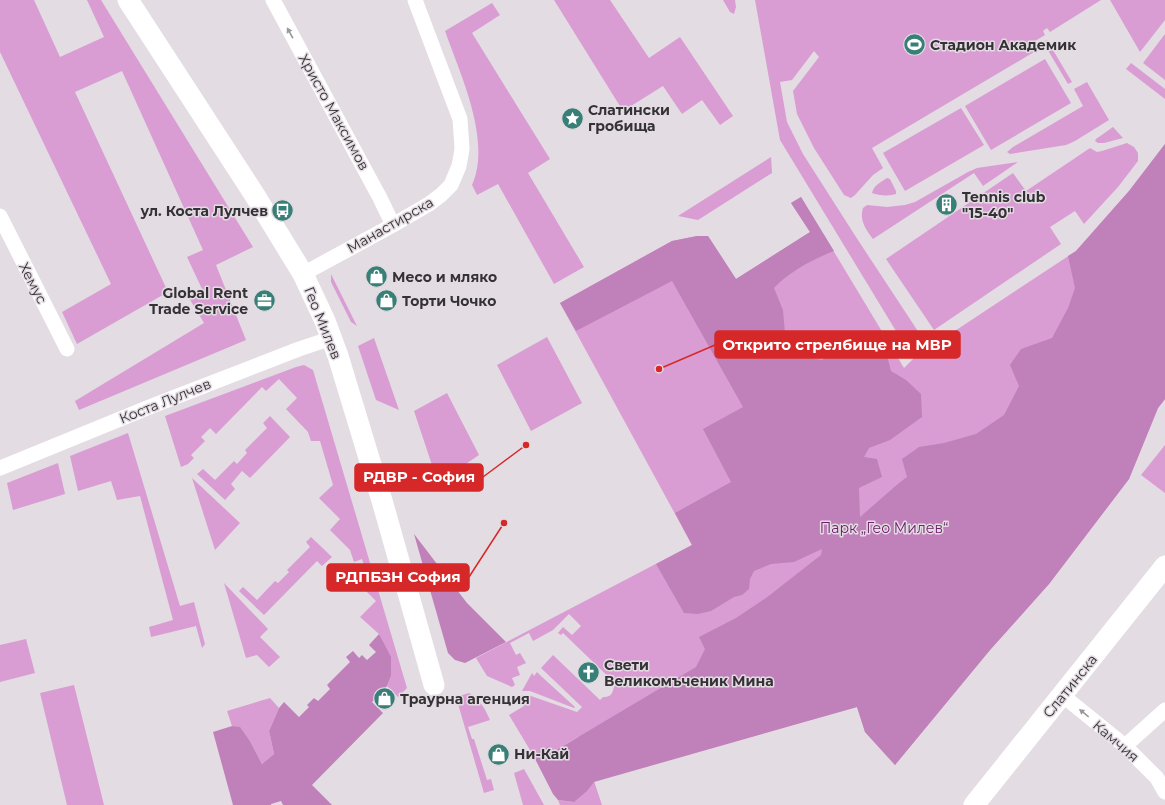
<svg xmlns="http://www.w3.org/2000/svg" width="1165" height="805" viewBox="0 0 1165 805" font-family="Montserrat,sans-serif">
<rect width="100%" height="100%" fill="#e3dce3"/>
<!-- green -->
<path fill="#d99dd3" d="M 0,0 L 34,0 L 60,57 L 104,37 L 87,0 L 101,0 L 253,247 L 216,265 L 246,340 L 79,410 L 75,401 L 204,323 L 189,298 L 203,291 L 187,257 L 203,250 L 122,71 L 75,92 L 168,292 L 77,344 L 62,312 L 111,284 L 0,52 Z
M 554,0 L 610,0 L 649,58 L 680,37 L 733,116 L 720,125 L 702,100 L 682,114 L 663,86 L 623,111 Z
M 723,0 L 735,0 L 736,7 L 734,14 L 730,12 Z
M 755,0 L 1101,0 L 1050,32 L 1047,28 L 1043,31 L 1045,35 L 1035,41 L 1039,49 L 872,148 L 883,168 L 873,175 L 855,195 L 851,198 L 844,195 L 814,148 L 797,114 L 793,91 L 819,57 L 814,51 L 792,80 L 780,82 L 787,122 L 803,154 L 856,237 L 929,348 L 1076,251 L 1129,191 L 1165,144 L 1165,399 L 1158,408 L 1129,479 L 1049,584 L 990,650 L 895,765 L 865,732 L 857,707 L 594,781 L 602,805 L 560,805 L 558,800 L 574,802 L 578,737 L 553,752 L 549,746 L 533,755 L 509,715 L 524,706 L 518,695 L 528,695 L 577,712 L 582,707 L 541,668 L 553,655 L 600,700 L 603,697 C 615,697 611,690 616,684 L 563,633 L 561,635 L 558,633 L 563,627 L 572,635 L 581,626 L 569,614 L 553,630 L 533,641 L 529,633 L 510,643 L 516,655 L 520,653 L 526,663 L 517,667 L 520,675 L 512,678 L 515,685 L 512,687 L 487,676 L 476,658 L 692,545 L 560,303 L 672,241 L 697,236 L 708,236 L 736,279 L 810,232 L 791,203 L 801,197 L 904,368 L 913,359 L 780,140 Z
M 1110,0 L 1165,0 L 1165,20 L 1140,52 Z
M 492,3 L 500,15 L 472,33 L 550,159 L 528,173 L 584,267 L 554,284 L 498,184 L 477,195 L 472,185 C 492,140 460,74 445,31 Z
M 1165,34 L 1165,80 L 1143,63 Z
M 1047,40 L 1072,82 L 1068,84 L 1043,42 Z
M 1045,59 L 1071,103 L 991,150 L 965,106 Z
M 1131,63 L 1165,89 L 1165,99 L 1126,69 Z
M 1087,82 L 1109,120 L 1075,141 L 1066,145 L 1010,154 L 1007,152 L 1013,147 L 1083,106 L 1074,89 Z
M 961,108 L 984,145 L 905,191 L 883,153 Z
M 1113,127 L 1123,138 L 1104,143 L 1098,143 L 1095,141 L 1096,139 Z
M 1127,143 L 1134,147 L 1138,153 L 1138,161 L 1118,187 L 1084,224 L 1075,211 L 1050,227 L 1061,244 L 934,330 L 886,259 L 1013,173 L 1026,191 L 1090,148 L 1097,152 L 1102,151 Z
M 771,157 L 772,173 L 698,220 L 678,216 Z
M 1018,162 L 983,186 L 974,173 L 873,239 C 866,230 859,220 863,208 L 867,205 L 887,207 L 905,205 L 915,202 L 968,172 L 977,168 Z
M 887,178 L 890,179 L 896,191 L 896,194 C 890,196 879,196 872,193 C 874,185 881,182 887,178 Z
M 331,274 L 357,326 L 351,322 L 331,282 Z
M 547,337 L 582,403 L 531,431 L 497,365 Z
M 374,338 L 399,410 L 376,400 L 358,346 Z
M 304,365 L 313,370 L 407,688 L 398,697 L 387,686 L 391,676 L 379,634 L 360,617 L 376,601 L 365,590 L 371,587 L 362,559 L 354,562 L 350,550 L 330,530 L 340,519 L 319,498 L 333,485 L 320,441 L 311,441 L 308,432 L 286,409 L 297,398 L 279,379 L 266,391 L 262,387 L 216,434 L 210,428 L 201,437 L 205,441 L 191,455 L 194,458 L 188,464 L 181,467 L 165,416 L 296,367 Z
M 447,393 L 479,455 L 438,483 L 414,411 Z
M 270,416 L 290,437 L 250,478 L 242,471 L 231,484 L 235,489 L 225,500 L 197,474 L 203,469 L 215,480 L 234,461 L 237,464 L 247,453 L 245,450 L 267,428 L 263,423 Z
M 128,433 L 180,606 L 194,602 L 205,644 L 202,648 L 196,626 L 151,637 L 149,627 L 173,620 L 140,496 L 117,500 L 111,481 L 78,491 L 70,456 Z
M 1165,445 L 1165,493 L 1141,475 Z
M 58,463 L 65,494 L 13,510 L 7,483 Z
M 192,478 L 240,523 L 215,550 Z
M 311,537 L 332,557 L 322,566 L 317,561 L 264,615 L 239,591 L 243,587 L 257,600 L 275,581 L 278,583 L 289,572 L 287,570 L 310,547 L 306,542 Z
M 224,583 L 268,629 L 260,637 L 280,657 L 269,667 L 257,655 L 246,658 Z
M 26,639 L 35,673 L 0,682 L 0,645 Z
M 537,672 L 541,676 L 575,707 L 574,708 L 530,691 L 522,691 L 532,673 L 534,676 Z
M 74,685 L 104,805 L 67,805 L 40,693 Z
M 469,693 C 480,700 485,708 490,720 L 468,727 L 472,739 L 474,739 L 487,780 L 491,779 L 494,790 L 484,793 L 456,697 Z
M 270,698 L 279,708 L 269,731 L 274,754 L 262,764 L 250,741 L 240,728 L 232,726 L 227,711 Z
M 524,769 L 544,805 L 523,805 L 514,773 Z"/>
<!-- forest -->
<path fill="#c080ba" d="M 1165,144 L 1165,399 L 1158,408 L 1129,479 L 1049,584 L 990,650 L 895,765 L 865,732 L 857,707 L 594,782 L 587,791 L 574,802 L 558,800 L 553,794 L 533,755 L 549,746 L 553,752 L 696,667 L 705,649 L 699,637 L 736,618 L 766,598 L 821,555 L 822,549 L 794,562 L 771,564 L 754,571 L 750,579 L 749,589 L 742,595 L 734,597 L 711,611 L 698,614 L 684,613 L 656,564 L 692,545 L 675,513 L 731,482 L 703,429 L 743,407 L 672,281 L 576,331 L 560,303 L 672,241 L 697,236 L 708,236 L 736,279 L 810,232 L 791,203 L 801,197 L 834,251 C 813,259 789,272 774,288 L 783,310 L 786,345 L 804,357 L 822,360 L 842,344 L 864,335 L 885,348 L 891,371 L 906,380 L 921,394 L 922,417 L 890,440 L 869,448 L 864,457 L 877,459 L 882,477 L 859,488 L 860,517 L 899,483 L 907,477 L 902,459 L 919,447 L 944,443 L 976,434 L 1004,415 L 1019,386 L 1010,365 L 1021,349 L 1052,338 L 1068,308 L 1075,288 L 1068,256 L 1076,251 L 1129,191 Z
M 414,534 L 467,603 L 506,642 L 465,663 L 455,660 L 448,653 Z
M 379,634 L 391,657 L 391,676 L 387,686 L 372,702 L 383,713 L 312,785 L 332,805 L 283,805 L 281,801 L 271,804 L 271,805 L 233,805 L 213,732 L 232,726 L 240,727 L 250,741 L 262,764 L 274,754 L 269,731 L 279,708 L 284,702 L 299,717 L 309,707 L 307,705 L 314,698 L 318,701 L 330,689 L 327,685 L 350,662 L 346,657 L 353,651 L 359,658 L 362,655 L 367,660 L 376,652 L 369,645 Z"/>
<g fill="none" stroke-linecap="round" stroke-linejoin="round">
<!-- street -->
<path stroke="#fff" stroke-width="15" d="M 273,0 L 380,198 L 393,225
M 0,216 L 67,349
M 303,274 L 393,225 L 429,204 L 441,195 L 451,185 L 459,166 L 462,149 L 460,119 L 415,0
M 0,468 L 152,406 L 299,349 L 332,338
M 1062,695 L 1125,746 L 1157,778 L 1165,792
M 1125,746 L 1165,710"/>
<!-- secondary -->
<path stroke="#fff" stroke-width="21" d="M 128,0 L 254,194 L 303,274 L 325,321 L 338,356 L 383,504 L 434,685
M 974,805 L 1165,566"/>
</g>
<!-- one-way arrows -->
<defs><path id="oneway-solid" d="M-6-.8H1V-3.2L6.5 0L1 3.2V.8H-6Z"/></defs>
<g fill="#9a989a">
<use href="#oneway-solid" transform="translate(290 33) rotate(-119)"/>
<use href="#oneway-solid" transform="translate(1084 713) rotate(-141)"/>
</g>
<!-- icons -->
<defs>
<symbol id="stadium-disc" viewBox="-11 -11 22 22"><circle r="9.5" fill="#387f77" stroke="#e3dce3"/><path d="M0-5a6.5 5 0 1 0 0 10a6.5 5 0 1 0 0-10ZM-3.5-1.8h7v3.6h-7Z" fill="#fff"/></symbol>
<symbol id="sight-disc" viewBox="-11 -11 22 22"><circle r="9.5" fill="#387f77" stroke="#e3dce3"/><path d="M0-6L1.8-2.2L6-1.7L2.9 1.2L3.7 5.4L0 3.3L-3.7 5.4L-2.9 1.2L-6-1.7L-1.8-2.2Z" fill="#fff"/></symbol>
<symbol id="building-disc" viewBox="-11 -11 22 22"><circle r="9.5" fill="#387f77" stroke="#e3dce3"/><path d="M-4-6H4V6H1V3H-1V6H-4ZM-2.5-4.3h1.7v1.8h-1.7ZM.8-4.3h1.7v1.8H.8ZM-2.5-1h1.7V.8h-1.7ZM.8-1h1.7V.8H.8Z" fill="#fff"/></symbol>
<symbol id="bus-disc" viewBox="-11 -11 22 22"><circle r="9.5" fill="#387f77" stroke="#e3dce3"/><path d="M-5-6H5V4H4V6H2V4H-2V6H-4V4H-5ZM-3.5-4V0h7V-4ZM-3.5 1.2v1.5H-2V1.2ZM2 1.2v1.5H3.5V1.2Z" fill="#fff"/></symbol>
<symbol id="shop-disc" viewBox="-11 -11 22 22"><circle r="9.5" fill="#387f77" stroke="#e3dce3"/><path d="M-5-2.5h2.3a2.7 3.5 0 0 1 5.4 0H5L5.5 6h-11ZM-1.5-2.5h3a1.5 2.3 0 0 0-3 0Z" fill="#fff"/></symbol>
<symbol id="office-disc" viewBox="-11 -11 22 22"><circle r="9.5" fill="#387f77" stroke="#e3dce3"/><path d="M-6-3h4V-5.5h4V-3h4V5H-6ZM-1-4.5V-3h2v-1.5ZM-6 0V1H6V0Z" fill="#fff"/></symbol>
<symbol id="church-disc" viewBox="-11 -11 22 22"><circle r="9.5" fill="#387f77" stroke="#e3dce3"/><path d="M-1.2-6h2.4v3.5h3.3v2.4h-3.3V6h-2.4V-.1h-3.3v-2.4h3.3Z" fill="#fff"/></symbol>
</defs>
<g fill-rule="evenodd">
<use href="#stadium-disc" x="902" y="32" width="25" height="25"/>
<use href="#sight-disc" x="560" y="106" width="25" height="25"/>
<use href="#building-disc" x="934" y="192" width="25" height="25"/>
<use href="#bus-disc" x="270" y="198" width="25" height="25"/>
<use href="#shop-disc" x="364" y="264" width="25" height="25"/>
<use href="#office-disc" x="252" y="288" width="25" height="25"/>
<use href="#shop-disc" x="374" y="288" width="25" height="25"/>
<use href="#church-disc" x="576" y="660" width="25" height="25"/>
<use href="#shop-disc" x="372" y="686" width="25" height="25"/>
<use href="#shop-disc" x="486" y="742" width="25" height="25"/>
</g>
<g text-anchor="middle" dominant-baseline="central" stroke-width="3" stroke-linejoin="round" paint-order="stroke">
<!-- poi labels -->
<g font-size="14" font-weight="bold" fill="#353235" stroke="#e3dce3" text-anchor="start">
<text x="930" y="45">Стадион Академик</text>
<text x="588" y="110">Слатински<tspan x="588" dy="16">гробища</tspan></text>
<text x="962" y="197">Tennis club<tspan x="962" dy="16">"15-40"</tspan></text>
<text x="268" y="211" text-anchor="end">ул. Коста Лулчев</text>
<text x="392" y="277">Месо и мляко</text>
<text x="248" y="293" text-anchor="end">Global Rent<tspan x="248" dy="16">Trade Service</tspan></text>
<text x="402" y="301">Торти Чочко</text>
<text x="604" y="665">Свети<tspan x="604" dy="16">Великомъченик Мина</tspan></text>
<text x="400" y="699">Траурна агенция</text>
<text x="514" y="754">Ни-Кай</text>
</g>
<!-- street labels -->
<g font-size="14" fill="#353235" stroke="#e3dce3">
<text transform="translate(334 112) rotate(61)">Христо Максимов</text>
<text transform="translate(390 225) rotate(-30)">Манастирска</text>
<text transform="translate(33 283) rotate(63)">Хемус</text>
<text transform="translate(323 323) rotate(68)">Гео Милев</text>
<text transform="translate(165 401) rotate(-22)">Коста Лулчев</text>
<text transform="translate(1070 686) rotate(-51)">Слатинска</text>
<text transform="translate(1116 741) rotate(41)">Камчия</text>
</g>
<!-- park labels -->
<g font-size="14" fill="#6c2068" stroke="#e3dce3">
<text x="884" y="528">Парк „Гео Милев“</text>
</g>
</g>
<!-- callouts -->
<path fill="none" stroke="#d62828" stroke-width="1.5" d="M659 369L715 345M526 445L483 477M504 523L469 577"/>
<g fill="#d62828" stroke="#e3dce3" stroke-width="1.5">
<circle cx="659" cy="369" r="4"/>
<circle cx="526" cy="445" r="4"/>
<circle cx="504" cy="523" r="4"/>
</g>
<g fill="#d62828" stroke="#d62828" stroke-width="1.5">
<rect x="715" y="331" width="245" height="27" rx="4"/>
<rect x="355" y="464" width="128" height="27" rx="4"/>
<rect x="327" y="564" width="142" height="27" rx="4"/>
</g>
<g font-size="15" text-anchor="middle" font-weight="bold" fill="#fff">
<text x="837" y="350">Открито стрелбище на МВР</text>
<text x="419" y="482">РДВР - София</text>
<text x="398" y="582">РДПБЗН София</text>
</g>
</svg>
